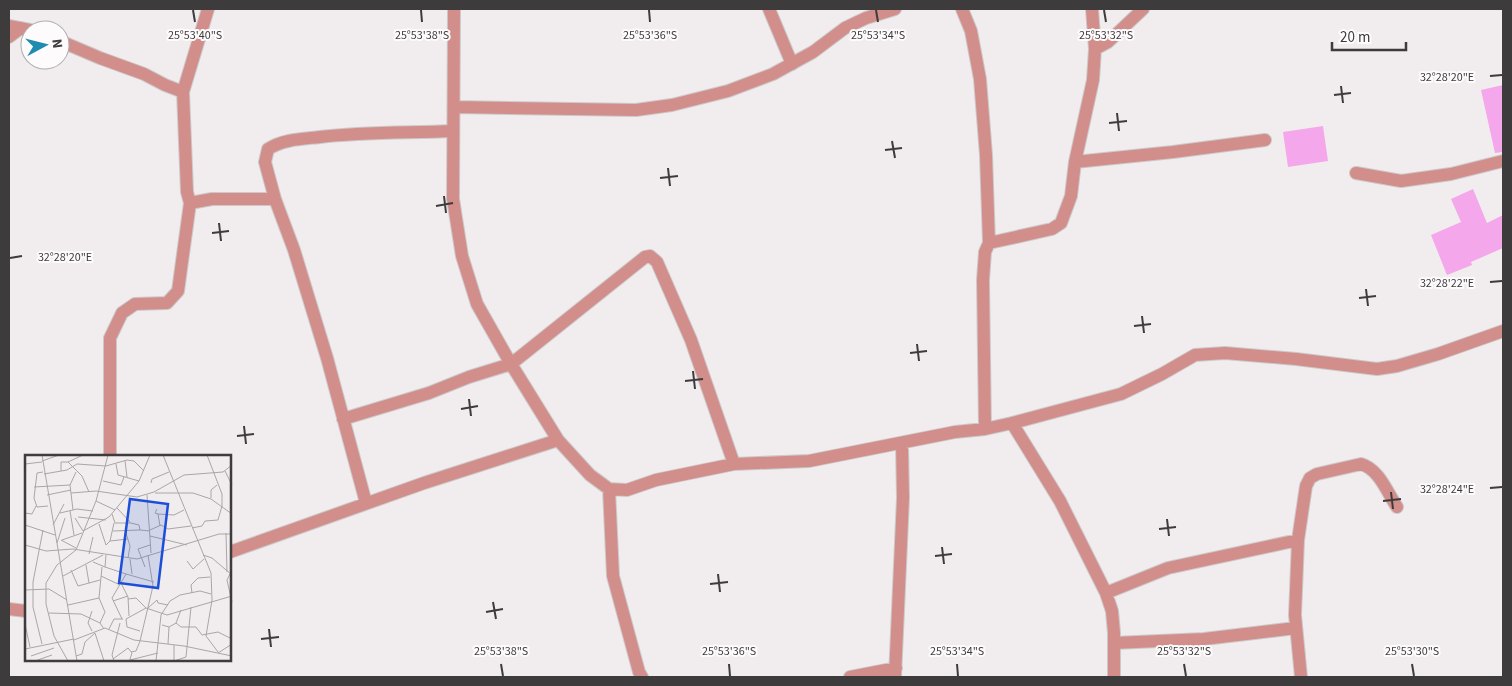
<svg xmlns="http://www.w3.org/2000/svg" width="1512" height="686" viewBox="0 0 1512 686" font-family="'Source Sans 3',sans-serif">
<rect width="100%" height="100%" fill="#f1edee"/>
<!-- building -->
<path fill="#f4a7ea" d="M 1503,85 L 1503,152 L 1495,153 L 1481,90 Z
M 1323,126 L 1328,161 L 1288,167 L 1283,132 Z
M 1473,189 L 1487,223 L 1503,215 L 1503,248 L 1471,262 L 1472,265 L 1447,275 L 1431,235 L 1461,222 L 1451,199 Z"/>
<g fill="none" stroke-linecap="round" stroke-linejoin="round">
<defs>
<path id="street" d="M 454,9 L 453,199 L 462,256 L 477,304 L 511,364 L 558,440 L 590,475 L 609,489 L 627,490 L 656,480 L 734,464 L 809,461 L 955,432 L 985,429 L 1012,423 L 1121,394 L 1162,374 L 1195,355 L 1225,353 L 1296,359 L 1377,369 L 1397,366 L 1438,354 L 1503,331
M 769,9 L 792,64
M 962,9 L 971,31 L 980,79 L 986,155 L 989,243
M 9,26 L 30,30
M 9,37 L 21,28
M 60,41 L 100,58 L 144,74 L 165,85 L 183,92 L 187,192 L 190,203 L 178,291 L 167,303 L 135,304 L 122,313 L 110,338 L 110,456
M 1095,49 L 1108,42 L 1143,9
M 183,92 L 208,9
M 454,107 L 636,110 L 672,105 L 728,91 L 773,74 L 813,52 L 845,28 L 866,18 L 895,9
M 1075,162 L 1173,152 L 1265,140
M 1356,173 L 1401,181 L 1451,174 L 1503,161
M 190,203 L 212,199 L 275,199
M 343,419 L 429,393 L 469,377 L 511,364 L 645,257 L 650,256 L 657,262 L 691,340 L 734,464
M 1012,423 L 1060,501 L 1106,593 L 1112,611 L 1114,633 L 1114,677
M 985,429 L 983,280 L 985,252 L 989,243 L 1052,229 L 1061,223 L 1071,196 L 1075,162 L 1093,80 L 1095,49 L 1092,9
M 609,489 L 613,576 L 639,672 L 642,677
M 366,503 L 327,358 L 294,250 L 275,199 L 265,162 L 268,149 C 284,139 302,139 320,137 C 364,132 409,133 453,131
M 230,552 L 424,483 L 558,440
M 1106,593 L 1168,568 L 1298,540
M 9,609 L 26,611
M 1114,643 L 1204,639 L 1296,628
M 850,677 L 896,668
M 895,677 L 903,498 L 902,443
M 1301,677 L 1295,615 L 1298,540 L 1306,486 L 1310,478 L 1317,474 L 1361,464 C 1379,469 1387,492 1397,507"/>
</defs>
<!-- street casing -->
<use href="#street" stroke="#cdc9ca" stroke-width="14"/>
<!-- street -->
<use href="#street" stroke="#d28e8b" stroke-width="12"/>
</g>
<!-- ticks -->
<path fill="none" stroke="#3d3b3b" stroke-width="2" d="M 193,10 L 195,22M 421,10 L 422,22M 649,10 L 650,22M 876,10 L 878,22M 1104,10 L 1106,22M 1490,76 L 1502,75M 1341,86 L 1343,103M 1334,95 L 1351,93M 1117,113 L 1119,131M 1109,123 L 1127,121M 892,141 L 895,158M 885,150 L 902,148M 668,168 L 670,186M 660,178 L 678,176M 444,196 L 446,213M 436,206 L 453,203M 219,223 L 221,241M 212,233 L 229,231M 10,258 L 22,256M 1490,282 L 1502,281M 1366,289 L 1368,306M 1359,298 L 1376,296M 1142,316 L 1144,333M 1134,326 L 1151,324M 917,344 L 919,361M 910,353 L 927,351M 693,371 L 695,389M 685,381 L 703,379M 469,399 L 471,416M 461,409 L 478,406M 244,426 L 246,444M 237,436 L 254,434M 1490,488 L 1502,487M 1391,492 L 1393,509M 1383,501 L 1401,499M 1167,519 L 1169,536M 1159,529 L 1176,527M 942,547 L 944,564M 935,556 L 952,554M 718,574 L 720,592M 710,584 L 728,582M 493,602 L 496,619M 486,612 L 503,609M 269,629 L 271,647M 261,639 L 279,637M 501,664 L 503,676M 729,664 L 730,676M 957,664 L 958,676M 1184,664 L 1186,676M 1412,664 L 1414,676"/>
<!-- overview -->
<g transform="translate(25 455)">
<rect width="206" height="206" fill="#f1edee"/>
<path fill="none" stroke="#a9a6a6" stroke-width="1" d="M 17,0 L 52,206M 58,0 L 43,7 L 57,21 L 64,37M 138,0 L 186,118 L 187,145 L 181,181 L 193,197M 17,6 L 34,0M 100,6 L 102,22M 0,9 L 17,7M 91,9 L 93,20 L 114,26M 36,16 L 36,7 L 43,7M 200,16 L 207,30M 18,17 L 12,18 L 9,43 L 12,52 L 23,51M 19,19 L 42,15 L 52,9 L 81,11 L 102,5 L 109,6 L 119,16M 78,26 L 96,30 L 99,22M 126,28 L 127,24 L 144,17M 9,32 L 45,30M 46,38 L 71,36 L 112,42 L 129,37 L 159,20 L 198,17 L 207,10M 130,38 L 168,38 L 186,44 L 207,59M 22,40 L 46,35M 122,40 L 126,98M 186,43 L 186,35 L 192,30M 71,46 L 90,55M 92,53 L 105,67M 132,54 L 130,58 L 133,59 L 135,71M 48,55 L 45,30 L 51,17M 45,56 L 49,80M 0,58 L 7,59 L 11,51M 35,58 L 52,54 L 68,56M 87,59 L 90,68 L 106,68 L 114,70 L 115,75 L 125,76M 133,59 L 149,60 L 159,55M 53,62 L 81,65M 50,63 L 58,76 L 84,62 L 114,26 L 125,0M 74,69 L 81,90 L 85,86 L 103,84M 0,70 L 30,80M 28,70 L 39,49M 167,73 L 177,71 L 180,66 L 193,65 L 197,51 L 197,39 L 182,0M 100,75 L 105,91 L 103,103M 125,75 L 136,70 L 143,74 L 166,71M 88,76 L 115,75M 201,78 L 202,117M 125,81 L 162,90M 36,85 L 51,93M 37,85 L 57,78M 85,86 L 89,68M 32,88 L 40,63M 0,90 L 21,96 L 48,94 L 112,104 L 194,79 L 207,79M 64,99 L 68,82M 178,100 L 187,103 L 207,120M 105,104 L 107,119M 162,106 L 168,114 L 179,104M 68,107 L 80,112 L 81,100M 61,110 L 64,128 L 75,125M 80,112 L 101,119M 120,112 L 113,94 L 125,90M 46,115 L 53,131 L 64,128M 205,119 L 202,125 L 207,147M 38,121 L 78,100M 76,121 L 95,130M 96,128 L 103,142 L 104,161M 0,135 L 24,134 L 42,145M 167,138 L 166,130 L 173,123 L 185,122M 103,144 L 111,143 L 121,153M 88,146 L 103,141M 43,150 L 74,143M 123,153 L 132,145 L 133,148 L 143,150M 24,158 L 56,159 L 75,168 L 79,174M 97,164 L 87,143 L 101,119 L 129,127M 75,168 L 80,157 L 74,143 L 77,112M 151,168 L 156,172 L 171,172 L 177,180 L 193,177 L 207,184M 0,169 L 5,192M 137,170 L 144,172 L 151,168 L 156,155M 84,174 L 89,164 L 98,164M 67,176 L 63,168 L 67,156M 115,176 L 102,172 L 101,164 L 121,153 L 142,160 L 207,141M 70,178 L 79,206M 49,185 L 80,173 L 109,185 L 159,191 L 207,201M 17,189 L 8,152 L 8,127 L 18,75M 143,189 L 144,172M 0,194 L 49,184M 106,197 L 111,196 L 115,186 L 128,131 L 123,100M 193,198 L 207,189M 6,201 L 29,193M 51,201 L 57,199 L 60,187 L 70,178M 88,204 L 103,193 L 107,198 L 105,204M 10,206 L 27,200M 43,206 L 29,181 L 21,149 L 21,128 L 32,110 L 51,95 L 71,46 L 83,0M 89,206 L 87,200 L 95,168M 101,206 L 133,198M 131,206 L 136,160 L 145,146 L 155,140 L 175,136 L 186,139M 149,206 L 161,202 L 166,152M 149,206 L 149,190"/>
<path fill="#1d4ed8" fill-opacity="0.15" stroke="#1d4ed8" stroke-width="2.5" d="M 105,44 L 143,49 L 133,133 L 94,128 Z"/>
<rect width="206" height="206" fill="none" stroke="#3d3b3b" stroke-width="2.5"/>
</g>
<g font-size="12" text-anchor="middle" fill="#3d3b3b" stroke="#fefbfc" stroke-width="4" stroke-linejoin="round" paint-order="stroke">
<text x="195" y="39">25°53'40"S</text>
<text x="422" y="39">25°53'38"S</text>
<text x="650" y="39">25°53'36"S</text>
<text x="878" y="39">25°53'34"S</text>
<text x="1106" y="39">25°53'32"S</text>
<text x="1447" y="81">32°28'20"E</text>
<text x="65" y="261">32°28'20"E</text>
<text x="1447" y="287">32°28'22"E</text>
<text x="1447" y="493">32°28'24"E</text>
<text x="501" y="655">25°53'38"S</text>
<text x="729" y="655">25°53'36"S</text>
<text x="957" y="655">25°53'34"S</text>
<text x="1184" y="655">25°53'32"S</text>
<text x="1412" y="655">25°53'30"S</text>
</g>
<!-- border -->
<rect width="1512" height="686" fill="none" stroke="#3d3b3b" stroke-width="20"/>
<!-- north arrow -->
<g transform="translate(45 45) rotate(83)"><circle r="24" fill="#fefbfc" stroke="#b1aeaf"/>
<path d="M0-4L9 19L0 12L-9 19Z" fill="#1f8bb1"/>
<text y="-8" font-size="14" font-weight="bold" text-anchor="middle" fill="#3d3b3b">N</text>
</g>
<!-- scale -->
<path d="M1332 42v8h74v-8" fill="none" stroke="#3d3b3b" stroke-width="2.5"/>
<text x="1340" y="42" font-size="15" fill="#3d3b3b" stroke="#fefbfc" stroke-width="4" paint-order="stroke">20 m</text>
</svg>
